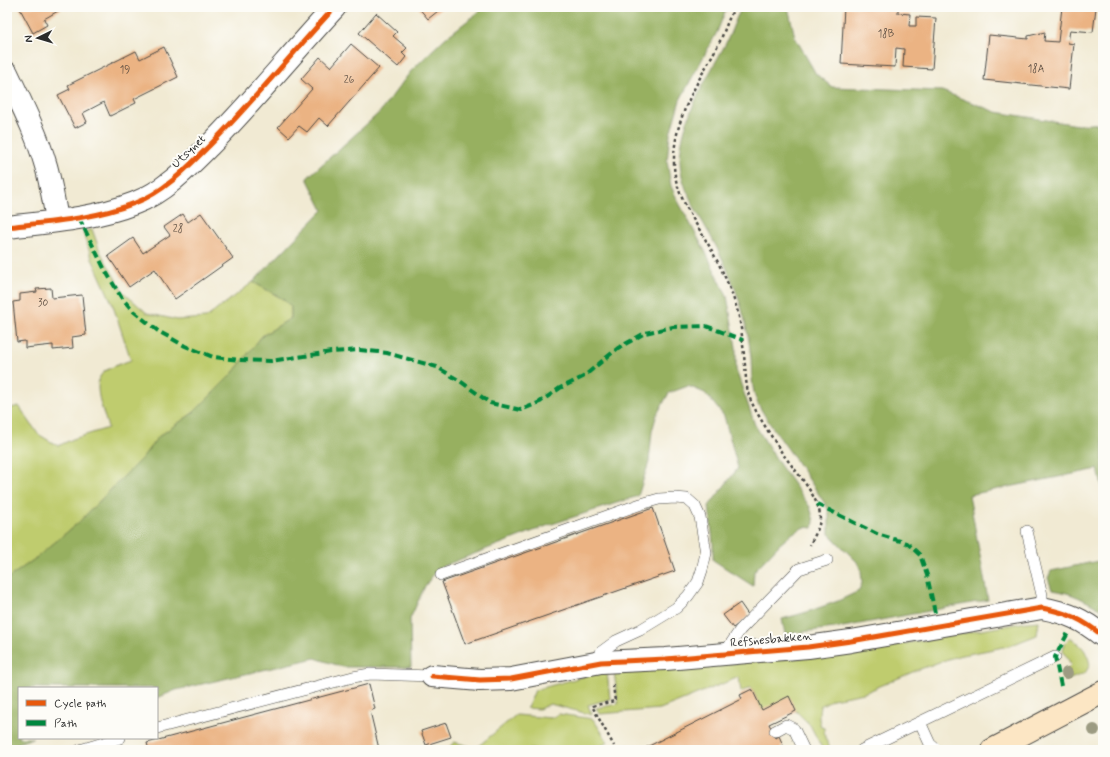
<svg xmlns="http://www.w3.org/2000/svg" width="1110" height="757" viewBox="0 0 1110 757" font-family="Mynerve,sans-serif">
<rect width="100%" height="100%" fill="#fdfcf7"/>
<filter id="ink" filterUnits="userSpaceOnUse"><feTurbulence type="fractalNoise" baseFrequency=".025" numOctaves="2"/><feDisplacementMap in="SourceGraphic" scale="8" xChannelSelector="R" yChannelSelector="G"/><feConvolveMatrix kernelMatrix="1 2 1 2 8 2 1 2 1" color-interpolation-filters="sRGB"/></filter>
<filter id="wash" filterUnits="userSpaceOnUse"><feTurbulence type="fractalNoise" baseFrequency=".012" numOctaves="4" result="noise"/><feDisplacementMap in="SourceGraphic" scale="16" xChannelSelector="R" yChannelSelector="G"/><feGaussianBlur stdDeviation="0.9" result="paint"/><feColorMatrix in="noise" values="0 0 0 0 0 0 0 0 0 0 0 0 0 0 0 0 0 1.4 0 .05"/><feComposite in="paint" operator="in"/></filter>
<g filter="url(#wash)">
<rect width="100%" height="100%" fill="#f1ead3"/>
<!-- green -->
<path fill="#bfcc6e" stroke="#757c4c" d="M 92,229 L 100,251 L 123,292 L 147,313 L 177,320 L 206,318 L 253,282 L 283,299 L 291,307 L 291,318 L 262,336 L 232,374 L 193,413 L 158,437 L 142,458 L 78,523 L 36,558 L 7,579 L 7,409 L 19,406 L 38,434 L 58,446 L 73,439 L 108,428 C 105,414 89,382 105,371 C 113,366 123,363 131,360 L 112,303 L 93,261 L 83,233 Z
M 1039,621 L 1037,635 L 1009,646 L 958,656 L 942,661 L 915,671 L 864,693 L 833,699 L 820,706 C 819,714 818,719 821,727 L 824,728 L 825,738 L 831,750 L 823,750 L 810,725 L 796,711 L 762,710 L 751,687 L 741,692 L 739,677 L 660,709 L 600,714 L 596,708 L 618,704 L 614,671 L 840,655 L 1027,622 Z
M 1070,637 C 1082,646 1087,650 1090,665 L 1085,673 L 1065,681 L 1062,678 L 1062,671 L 1066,670 L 1071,665 C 1064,649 1058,654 1070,637 Z
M 607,672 L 610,699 L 588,705 L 592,715 L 550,704 L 539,709 L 526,708 L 528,706 L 535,690 L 589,675 Z
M 559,714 L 593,719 L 608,742 L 594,750 L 448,749 L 454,742 L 476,748 L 516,715 L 551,718 Z"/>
<!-- forest -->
<path fill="#97b061" stroke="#616e46" d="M 485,7 L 727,7 L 717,32 L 680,100 L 670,134 L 667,161 L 671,186 L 678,201 L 705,251 L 727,296 L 736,347 L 736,370 L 755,425 L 780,465 L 810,507 L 814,521 L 813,528 L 804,527 L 793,533 L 780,544 L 754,571 L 753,586 L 713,560 L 713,542 L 709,506 L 738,468 L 724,416 L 705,393 L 688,386 L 669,393 L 657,414 L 652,431 L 649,462 L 638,496 L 549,525 L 443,566 L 437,570 L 425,586 L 410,619 L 411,667 L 343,667 L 315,658 L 176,690 L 157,698 L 157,688 L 19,688 L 19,738 L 33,738 L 7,747 L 7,579 L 36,558 L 78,523 L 142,458 L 158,437 L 193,413 L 232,374 L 262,336 L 291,318 L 291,307 L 283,299 L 253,282 L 323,210 L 307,178 L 380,112 L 411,71 L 444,39 Z
M 742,7 L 788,7 L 795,37 L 816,74 L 832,87 L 942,91 L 996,112 L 1078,125 L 1103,123 L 1103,491 L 1098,469 L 969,495 L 988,600 L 843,627 L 785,634 L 782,619 L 807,612 L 838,601 L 859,591 L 862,583 L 861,570 L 857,562 L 829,534 L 829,513 L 827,507 C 813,485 798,463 783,442 C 774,430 765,417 758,404 C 751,389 752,373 751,357 C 749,340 746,322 741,306 C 735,287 727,268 718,250 C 705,223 680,191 680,160 C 681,117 707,79 726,43 C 732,31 735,19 742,7 Z
M 1103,560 L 1103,611 C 1087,601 1071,592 1052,590 L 1048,578 L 1051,571 Z"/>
<g id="blocks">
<!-- building -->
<path fill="#ebb383" d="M 19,7 L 65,7 L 44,19 L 47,25 L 33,33 Z
M 418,7 L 443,7 L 428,19 Z
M 844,7 L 898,7 L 898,13 L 910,14 L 909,26 L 916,26 L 916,17 L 936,18 L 932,69 L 903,67 L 904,49 L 896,48 L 895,67 L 841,64 Z
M 1062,7 L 1096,8 L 1093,32 L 1070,30 L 1068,43 L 1074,44 L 1069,89 L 984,80 L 989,35 L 1028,39 L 1028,36 L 1045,32 L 1044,41 L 1058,42 Z
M 376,13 L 397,32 L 393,36 L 407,48 L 402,53 L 406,57 L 398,67 L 359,33 Z
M 351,44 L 379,68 L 328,126 L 319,118 L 307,132 L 299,126 L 289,137 L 278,127 L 312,89 L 301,79 L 320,57 L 331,67 Z
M 164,47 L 178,77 L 134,99 L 136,103 L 110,116 L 104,102 L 83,113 L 87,122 L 75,128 L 58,95 L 70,89 L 68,85 L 136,51 L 140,59 Z
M 201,213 L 233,258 L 175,299 L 155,269 L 129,287 L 108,256 L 133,238 L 143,253 L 170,235 L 164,227 L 183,214 L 188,222 Z
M 51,288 L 52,298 L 82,295 L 86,335 L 72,337 L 73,348 L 53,350 L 53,345 L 25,348 L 25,341 L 17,342 L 13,302 L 20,301 L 20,294 L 37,292 L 36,289 Z
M 653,508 L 675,571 L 465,644 L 442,582 Z
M 740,603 L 749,616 L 733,628 L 723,615 Z
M 369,684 L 375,709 L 370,711 L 379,749 L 375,750 L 149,750 L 147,743 Z
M 752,689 L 762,710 L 789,696 L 796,711 L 769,724 L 776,738 L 779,736 L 783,745 L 781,746 L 782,750 L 641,750 L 742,699 L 740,695 Z
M 446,723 L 451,737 L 426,745 L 421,731 Z"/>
</g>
</g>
<g filter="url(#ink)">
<use href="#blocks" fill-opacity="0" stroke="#494844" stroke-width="1"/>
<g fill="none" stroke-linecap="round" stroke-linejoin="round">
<defs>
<path id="lane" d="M 1027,531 L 1042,595 L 1042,608
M 441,575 L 641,504 L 659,499 L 675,498 L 687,499 L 695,506 L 700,517 L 706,553 L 702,570 L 698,582 L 688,596 L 676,608 L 640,630 L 616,641 L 601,652 L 601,662
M 724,654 L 740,630 L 799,569 L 827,560
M 920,722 L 930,744 L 937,750
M 157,728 L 353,677 L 370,674 L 432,676
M 775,731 L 786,725 L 794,729 L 804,750
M 80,750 L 120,738
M 862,750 L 1055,657"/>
<path id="street" d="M 7,73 C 21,103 37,134 46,166 C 51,184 54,202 57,220
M 7,227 C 50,222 94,219 135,203 C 164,192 187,168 209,146 C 253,102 292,53 335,7
M 432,676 L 480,680 L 511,679 L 601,662 L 666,659 L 808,647 L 851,641 L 1042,608 C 1068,613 1082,619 1103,636"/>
<path id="secondary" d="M 992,750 L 1103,692"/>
</defs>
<!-- lane casing -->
<use href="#lane" stroke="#494844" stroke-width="12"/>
<!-- street casing -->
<use href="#street" stroke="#494844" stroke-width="24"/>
<!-- secondary casing -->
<use href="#secondary" stroke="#494844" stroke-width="24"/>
<!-- path -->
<path stroke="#494844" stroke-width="2.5" stroke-dasharray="3 3" stroke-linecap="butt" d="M 735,7 C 728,18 725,31 719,43 C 699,81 673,118 674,163 C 674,197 698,224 713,253 C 723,271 731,290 737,309 C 742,327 743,347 745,365 C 746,377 746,390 751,401 C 759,418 772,437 782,453 C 794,469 820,498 820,517 C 820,528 814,536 810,545
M 613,685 L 615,701 L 592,706 L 614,746"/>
<!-- lane -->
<use href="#lane" stroke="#fff" stroke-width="11"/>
<!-- street -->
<use href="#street" stroke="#fff" stroke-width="22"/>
<!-- secondary -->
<use href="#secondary" stroke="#fce6c4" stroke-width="22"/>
<!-- quiet -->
<path stroke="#00873e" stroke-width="4" stroke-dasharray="8 4" stroke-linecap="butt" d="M 79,218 L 105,270 L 121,297 L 133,311 L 158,331 L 185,346 L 213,357 L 240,360 L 271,361 L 331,352 L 360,350 L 387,353 L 437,367 L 460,381 L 490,403 L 521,410 L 540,402 L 560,388 L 583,377 L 618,348 L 645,333 L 673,327 L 706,326 L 743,340
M 817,504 L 877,534 L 907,543 L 920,555 L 927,575 L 935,613
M 1061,686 L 1055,657 L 1069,631"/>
<defs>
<path id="cycleway" d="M 7,227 C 50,222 94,219 135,203 C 164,192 187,168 209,146 C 253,102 292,53 335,7
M 432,676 L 480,680 L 511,679 L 601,662 L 666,659 L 808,647 L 851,641 L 1042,608 C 1068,613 1082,619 1103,636"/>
</defs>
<!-- cycleway casing -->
<use href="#cycleway" stroke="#fdfcf7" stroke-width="8"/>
<!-- cycleway -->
<use href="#cycleway" stroke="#e8590c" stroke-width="5"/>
</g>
<!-- trees -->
<g fill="#9c9b82">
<circle cx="1067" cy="673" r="6"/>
<circle cx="1094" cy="730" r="6"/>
</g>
</g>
<g text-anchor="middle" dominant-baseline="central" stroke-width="4" stroke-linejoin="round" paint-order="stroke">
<!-- number labels -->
<g font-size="10" fill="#5b4d41">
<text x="886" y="34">18B</text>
<text x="1036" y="69">18A</text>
<text x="125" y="70">19</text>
<text x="349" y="80">26</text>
<text x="178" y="229">28</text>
<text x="43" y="303">30</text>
</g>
<!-- street labels -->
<g font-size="12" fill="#2b2b2b" stroke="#fdfcf7">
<text transform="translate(189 152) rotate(-44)">Utsynet</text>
<text transform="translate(771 640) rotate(-5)">Refsnesbakken</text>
</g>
</g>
<!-- margin -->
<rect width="1110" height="757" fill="none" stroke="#fdfcf7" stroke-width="24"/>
<!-- legend -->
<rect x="18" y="687" width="140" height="52" fill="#fdfcf7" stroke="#a9a8a5"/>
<rect x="26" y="700" width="20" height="6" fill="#e8590c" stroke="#a9a8a5"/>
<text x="54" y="707" font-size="12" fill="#2b2b2b">Cycle path</text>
<rect x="26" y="720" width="20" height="6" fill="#00873e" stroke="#a9a8a5"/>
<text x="54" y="727" font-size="12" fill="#2b2b2b">Path</text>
<!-- north arrow -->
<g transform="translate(38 38) rotate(265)" stroke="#fdfcf7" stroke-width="3" paint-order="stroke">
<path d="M0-3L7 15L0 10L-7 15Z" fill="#2b2b2b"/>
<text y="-6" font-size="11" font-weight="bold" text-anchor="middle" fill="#2b2b2b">N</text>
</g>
</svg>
